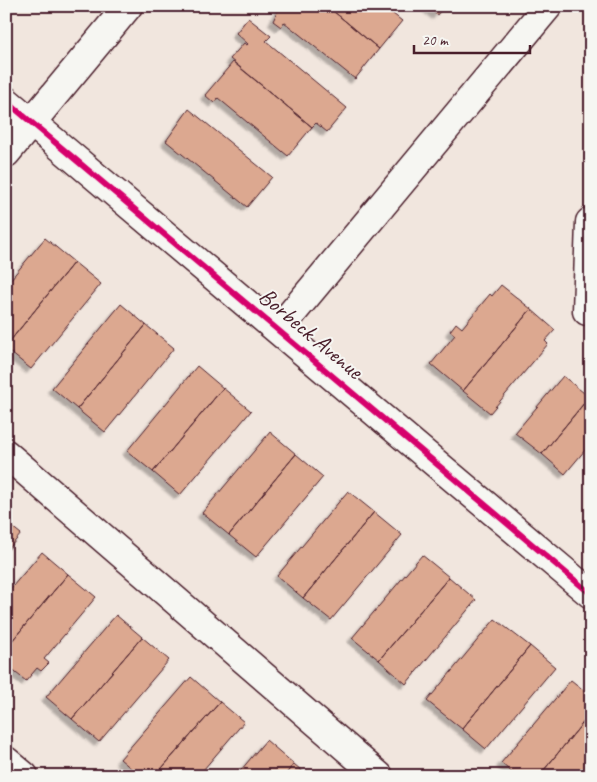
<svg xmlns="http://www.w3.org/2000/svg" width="597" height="782" viewBox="0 0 597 782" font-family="Caveat,sans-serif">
<defs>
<filter id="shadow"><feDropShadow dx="-4.5" dy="4.5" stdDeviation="1" flood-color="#0004"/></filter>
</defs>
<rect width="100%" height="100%" fill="#f1e6de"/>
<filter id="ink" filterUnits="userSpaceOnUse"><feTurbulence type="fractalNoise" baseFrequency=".02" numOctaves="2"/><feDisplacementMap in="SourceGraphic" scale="10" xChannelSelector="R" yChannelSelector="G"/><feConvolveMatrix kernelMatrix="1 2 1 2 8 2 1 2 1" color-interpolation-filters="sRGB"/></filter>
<g filter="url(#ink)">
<!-- building -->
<path fill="#dca890" stroke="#4a1f2b" filter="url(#shadow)" d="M 280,6 L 327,6 L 379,49 L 355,79 L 284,22 L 281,27 L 273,21 Z
M 327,6 L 383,6 L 402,21 L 379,49 Z
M 426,6 L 444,6 L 437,15 Z
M 248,18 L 271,36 L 266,41 L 347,108 L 327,132 L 316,123 L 312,127 L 230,59 L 244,43 L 247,45 L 248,44 L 236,33 Z
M 233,62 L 312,127 L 288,156 L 218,98 L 214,103 L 205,95 Z
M 189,109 L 272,177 L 247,207 L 166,141 Z
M 45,238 L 74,262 L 6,346 L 6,285 Z
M 74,262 L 101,284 L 31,369 L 6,349 L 6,346 Z
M 501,285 L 531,309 L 463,391 L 431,364 L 455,335 L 450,331 L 456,323 L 462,328 L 490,294 L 492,296 Z
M 121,304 L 146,325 L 77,409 L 52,388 Z
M 531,309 L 555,330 L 545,341 L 548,344 L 490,413 L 463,391 Z
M 146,325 L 174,348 L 105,432 L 77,409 Z
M 197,366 L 223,388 L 153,472 L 127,451 Z
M 563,376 L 589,397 L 542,454 L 515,433 Z
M 223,388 L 251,411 L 180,495 L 153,472 Z
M 591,395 L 591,443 L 565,474 L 542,454 Z
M 270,432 L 296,454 L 229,535 L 202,513 Z
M 296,454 L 323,477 L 256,557 L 229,535 Z
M 348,491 L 374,512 L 303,598 L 277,576 Z
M 374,512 L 402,535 L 331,620 L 303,598 Z
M 6,522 L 21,534 L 6,552 Z
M 42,552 L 68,574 L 6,648 L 6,594 Z
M 422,555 L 449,577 L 379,660 L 352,638 Z
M 68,574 L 96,597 L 44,659 L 49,663 L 41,671 L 37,668 L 26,681 L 6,665 L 6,648 Z
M 449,577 L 476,600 L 406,684 L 379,660 Z
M 116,615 L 142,637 L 72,719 L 46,697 Z
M 495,619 L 530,646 L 462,729 L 427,701 Z
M 142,637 L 169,660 L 99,742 L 72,719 Z
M 530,646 L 555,667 L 486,749 L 462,729 Z
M 191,677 L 220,702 L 155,776 L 140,776 L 120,759 Z
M 571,680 L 591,696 L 591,713 L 539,776 L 516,776 L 501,763 Z
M 220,702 L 244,722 L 198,776 L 155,776 Z
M 591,713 L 591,764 L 581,776 L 539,776 Z
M 266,740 L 294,764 L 284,776 L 236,776 Z
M 294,764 L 308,776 L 284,776 Z"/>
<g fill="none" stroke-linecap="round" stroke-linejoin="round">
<defs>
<path id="minor" d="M 6,101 L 591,594
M 6,153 L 128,6
M 590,222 L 587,311 L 591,311
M 278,330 L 548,6
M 6,454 L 379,776
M 6,761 L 24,776"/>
</defs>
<!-- minor casing -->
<use href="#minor" stroke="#4a1f2b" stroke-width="31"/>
<!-- minor -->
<use href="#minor" stroke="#f6f6f2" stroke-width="28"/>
<defs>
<path id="cycleway" d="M 6,101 L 591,594"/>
</defs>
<!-- cycleway casing -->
<use href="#cycleway" stroke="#f6f6f2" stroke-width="9"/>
<!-- cycleway -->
<use href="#cycleway" stroke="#d6006c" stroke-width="6"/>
</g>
</g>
<g text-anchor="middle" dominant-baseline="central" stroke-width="4" stroke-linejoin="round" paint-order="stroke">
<!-- street labels -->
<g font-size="24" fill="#4a1f2b" stroke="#f6f6f2">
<text transform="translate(311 333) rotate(40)">Borbeck Avenue</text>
</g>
</g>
<!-- margin -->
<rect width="597" height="782" fill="none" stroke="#f6f6f2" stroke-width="25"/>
<rect x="12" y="12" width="572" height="757" fill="none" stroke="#4a1f2b" stroke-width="2" filter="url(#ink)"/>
<!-- scale -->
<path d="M414 45v8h116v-8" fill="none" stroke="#4a1f2b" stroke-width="2.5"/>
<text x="422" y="45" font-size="15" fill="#4a1f2b" stroke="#f6f6f2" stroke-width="4" paint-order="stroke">20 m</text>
</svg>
